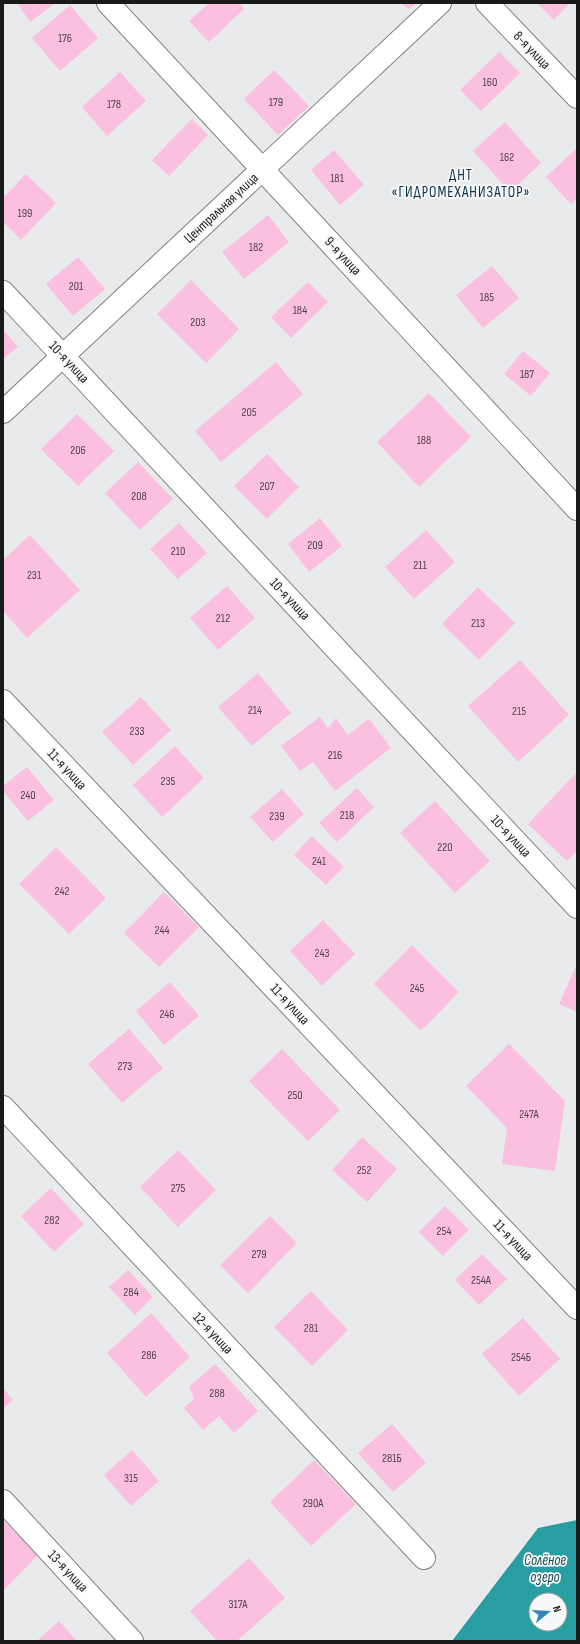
<svg xmlns="http://www.w3.org/2000/svg" width="580" height="1644" viewBox="0 0 580 1644" font-family="'Sofia Sans Condensed',sans-serif">
<rect width="100%" height="100%" fill="#e9eaec"/>
<!-- water -->
<path fill="#289da2" fill-rule="evenodd" d="M 577,1520 L 577,1641 L 452,1641 L 538,1528 ZM 536,1600 L 560,1600 L 560,1624 L 536,1624 Z"/>
<!-- building -->
<path fill="#fbbfdf" d="M 17,3 L 55,3 L 30,22 Z
M 209,3 L 239,3 L 244,9 L 209,42 L 189,21 Z
M 401,3 L 417,3 L 409,9 Z
M 537,3 L 570,3 L 554,20 Z
M 70,5 L 98,38 L 60,71 L 32,38 Z
M 499,52 L 520,73 L 481,111 L 460,90 Z
M 274,70 L 309,106 L 278,135 L 244,99 Z
M 120,72 L 146,101 L 107,136 L 82,107 Z
M 192,119 L 208,135 L 169,176 L 152,160 Z
M 505,122 L 541,163 L 510,192 L 473,151 Z
M 577,148 L 577,198 L 571,204 L 546,177 Z
M 334,150 L 364,185 L 340,205 L 311,170 Z
M 26,174 L 56,203 L 21,240 L 3,222 L 3,198 Z
M 268,215 L 289,242 L 244,279 L 222,252 Z
M 78,257 L 105,289 L 73,316 L 46,284 Z
M 492,266 L 519,298 L 483,328 L 456,295 Z
M 191,280 L 239,329 L 206,363 L 157,314 Z
M 308,282 L 328,302 L 291,338 L 271,317 Z
M 3,330 L 18,347 L 3,359 Z
M 523,351 L 550,373 L 531,396 L 504,374 Z
M 276,362 L 303,394 L 221,462 L 195,431 Z
M 429,393 L 471,437 L 419,487 L 377,442 Z
M 77,414 L 114,451 L 78,486 L 41,449 Z
M 267,454 L 299,487 L 267,519 L 234,486 Z
M 138,462 L 173,499 L 140,530 L 105,493 Z
M 320,518 L 342,546 L 309,572 L 288,544 Z
M 179,523 L 207,553 L 178,579 L 150,549 Z
M 426,530 L 455,562 L 414,599 L 385,567 Z
M 30,535 L 80,590 L 27,638 L 3,611 L 3,560 Z
M 227,586 L 255,618 L 218,650 L 190,618 Z
M 478,587 L 515,623 L 479,660 L 442,624 Z
M 520,660 L 569,715 L 518,762 L 468,706 Z
M 258,673 L 291,713 L 252,746 L 218,707 Z
M 141,697 L 171,730 L 133,765 L 102,732 Z
M 320,717 L 328,728 L 336,718 L 348,735 L 369,719 L 391,748 L 335,791 L 313,762 L 300,771 L 281,746 Z
M 175,746 L 204,778 L 162,817 L 133,785 Z
M 27,767 L 54,800 L 28,821 L 3,791 L 3,786 Z
M 577,772 L 577,851 L 567,861 L 528,824 Z
M 357,788 L 374,807 L 337,842 L 319,823 Z
M 282,789 L 304,814 L 273,842 L 250,817 Z
M 435,801 L 490,861 L 455,893 L 400,833 Z
M 312,836 L 344,867 L 326,885 L 294,855 Z
M 56,847 L 106,898 L 69,934 L 19,884 Z
M 164,892 L 199,927 L 159,967 L 124,933 Z
M 323,920 L 355,954 L 322,986 L 290,951 Z
M 412,945 L 459,992 L 421,1031 L 374,984 Z
M 577,964 L 577,1012 L 559,1004 Z
M 170,982 L 199,1016 L 164,1045 L 136,1011 Z
M 129,1029 L 163,1068 L 122,1103 L 88,1064 Z
M 509,1044 L 565,1101 L 555,1171 L 502,1164 L 507,1128 L 466,1086 Z
M 282,1049 L 340,1110 L 308,1141 L 249,1081 Z
M 362,1137 L 397,1169 L 367,1202 L 332,1170 Z
M 178,1150 L 216,1190 L 178,1227 L 140,1187 Z
M 51,1188 L 84,1224 L 54,1252 L 21,1216 Z
M 445,1206 L 469,1230 L 443,1256 L 419,1232 Z
M 270,1216 L 297,1243 L 248,1293 L 220,1265 Z
M 482,1254 L 507,1279 L 479,1305 L 455,1280 Z
M 128,1270 L 153,1297 L 135,1315 L 109,1287 Z
M 311,1291 L 348,1330 L 312,1366 L 274,1327 Z
M 151,1313 L 190,1357 L 146,1397 L 107,1353 Z
M 523,1318 L 560,1359 L 519,1396 L 482,1354 Z
M 215,1364 L 258,1411 L 234,1433 L 219,1416 L 203,1430 L 184,1408 L 194,1399 L 189,1387 Z
M 3,1388 L 13,1400 L 3,1409 Z
M 392,1424 L 426,1463 L 393,1492 L 358,1453 Z
M 132,1450 L 159,1481 L 131,1506 L 104,1475 Z
M 314,1460 L 356,1504 L 311,1546 L 270,1502 Z
M 3,1520 L 38,1555 L 3,1591 Z
M 249,1558 L 285,1598 L 237,1641 L 217,1641 L 190,1611 Z
M 59,1621 L 77,1641 L 37,1641 Z"/>
<g fill="none" stroke-linecap="round" stroke-linejoin="round">
<defs>
<path id="minor" d="M 108,3 L 577,509
M 487,3 L 577,97
M 3,292 L 577,907
M 3,412 L 440,3
M 3,701 L 577,1308
M 3,1107 L 424,1558
M 3,1501 L 132,1641"/>
</defs>
<!-- minor casing -->
<use href="#minor" stroke="#808183" stroke-width="24"/>
<!-- minor -->
<use href="#minor" stroke="#fff" stroke-width="22"/>
</g>
<g text-anchor="middle" dominant-baseline="central" stroke-width="3.5" stroke-linejoin="round" paint-order="stroke">
<!-- number labels -->
<g font-size="12" fill="#52434b">
<text x="65" y="38">176</text>
<text x="490" y="82">160</text>
<text x="276" y="102">179</text>
<text x="114" y="104">178</text>
<text x="507" y="157">162</text>
<text x="337" y="178">181</text>
<text x="25" y="213">199</text>
<text x="256" y="247">182</text>
<text x="76" y="286">201</text>
<text x="487" y="297">185</text>
<text x="300" y="310">184</text>
<text x="198" y="322">203</text>
<text x="527" y="374">187</text>
<text x="249" y="412">205</text>
<text x="424" y="440">188</text>
<text x="78" y="450">206</text>
<text x="267" y="486">207</text>
<text x="139" y="496">208</text>
<text x="315" y="545">209</text>
<text x="178" y="551">210</text>
<text x="420" y="565">211</text>
<text x="34" y="575">231</text>
<text x="223" y="618">212</text>
<text x="478" y="623">213</text>
<text x="255" y="710">214</text>
<text x="519" y="711">215</text>
<text x="137" y="731">233</text>
<text x="335" y="755">216</text>
<text x="168" y="781">235</text>
<text x="28" y="795">240</text>
<text x="347" y="815">218</text>
<text x="277" y="816">239</text>
<text x="445" y="847">220</text>
<text x="319" y="861">241</text>
<text x="62" y="891">242</text>
<text x="162" y="930">244</text>
<text x="322" y="953">243</text>
<text x="417" y="988">245</text>
<text x="167" y="1014">246</text>
<text x="125" y="1066">273</text>
<text x="295" y="1095">250</text>
<text x="529" y="1114">247А</text>
<text x="364" y="1170">252</text>
<text x="178" y="1188">275</text>
<text x="52" y="1220">282</text>
<text x="444" y="1231">254</text>
<text x="259" y="1254">279</text>
<text x="481" y="1280">254А</text>
<text x="131" y="1292">284</text>
<text x="311" y="1328">281</text>
<text x="149" y="1355">286</text>
<text x="521" y="1357">254Б</text>
<text x="217" y="1393">288</text>
<text x="392" y="1458">281Б</text>
<text x="131" y="1478">315</text>
<text x="313" y="1503">290А</text>
<text x="238" y="1604">317А</text>
</g>
<!-- street labels -->
<g font-size="14" fill="#191a1a" stroke="#f6f8fa">
<text transform="translate(532 50) rotate(46)">8-я улица</text>
<text transform="translate(221 208) rotate(-43)">Центральная улица</text>
<text transform="translate(343 256) rotate(47)">9-я улица</text>
<text transform="translate(69 362) rotate(47)">10-я улица</text>
<text transform="translate(290 599) rotate(47)">10-я улица</text>
<text transform="translate(67 769) rotate(47)">11-я улица</text>
<text transform="translate(511 836) rotate(47)">10-я улица</text>
<text transform="translate(290 1004) rotate(47)">11-я улица</text>
<text transform="translate(513 1240) rotate(47)">11-я улица</text>
<text transform="translate(213 1333) rotate(47)">12-я улица</text>
<text transform="translate(68 1571) rotate(47)">13-я улица</text>
</g>
<!-- neighbourhood labels -->
<g font-size="15" letter-spacing="1" fill="#0c334a" stroke="#f6f8fa">
<text x="461" y="175">ДНТ<tspan x="461" dy="17">«ГИДРОМЕХАНИЗАТОР»</tspan></text>
</g>
<!-- water labels -->
<g font-size="15" font-style="italic" fill="#1c4d4f" stroke="#f6f8fa">
<text x="545" y="1560">Солёное<tspan x="545" dy="17">озеро</tspan></text>
</g>
</g>
<!-- border -->
<rect width="580" height="1644" fill="none" stroke="#191a1a" stroke-width="8"/>
<!-- north arrow -->
<g transform="translate(548 1612) rotate(72)"><circle r="19" fill="#f6f8fa" stroke="#9e9fa0"/>
<path d="M0-3L7 15L0 10L-7 15Z" fill="#3484b5"/>
<text y="-6" font-size="11" font-weight="bold" text-anchor="middle" fill="#191a1a">N</text>
</g>
</svg>
